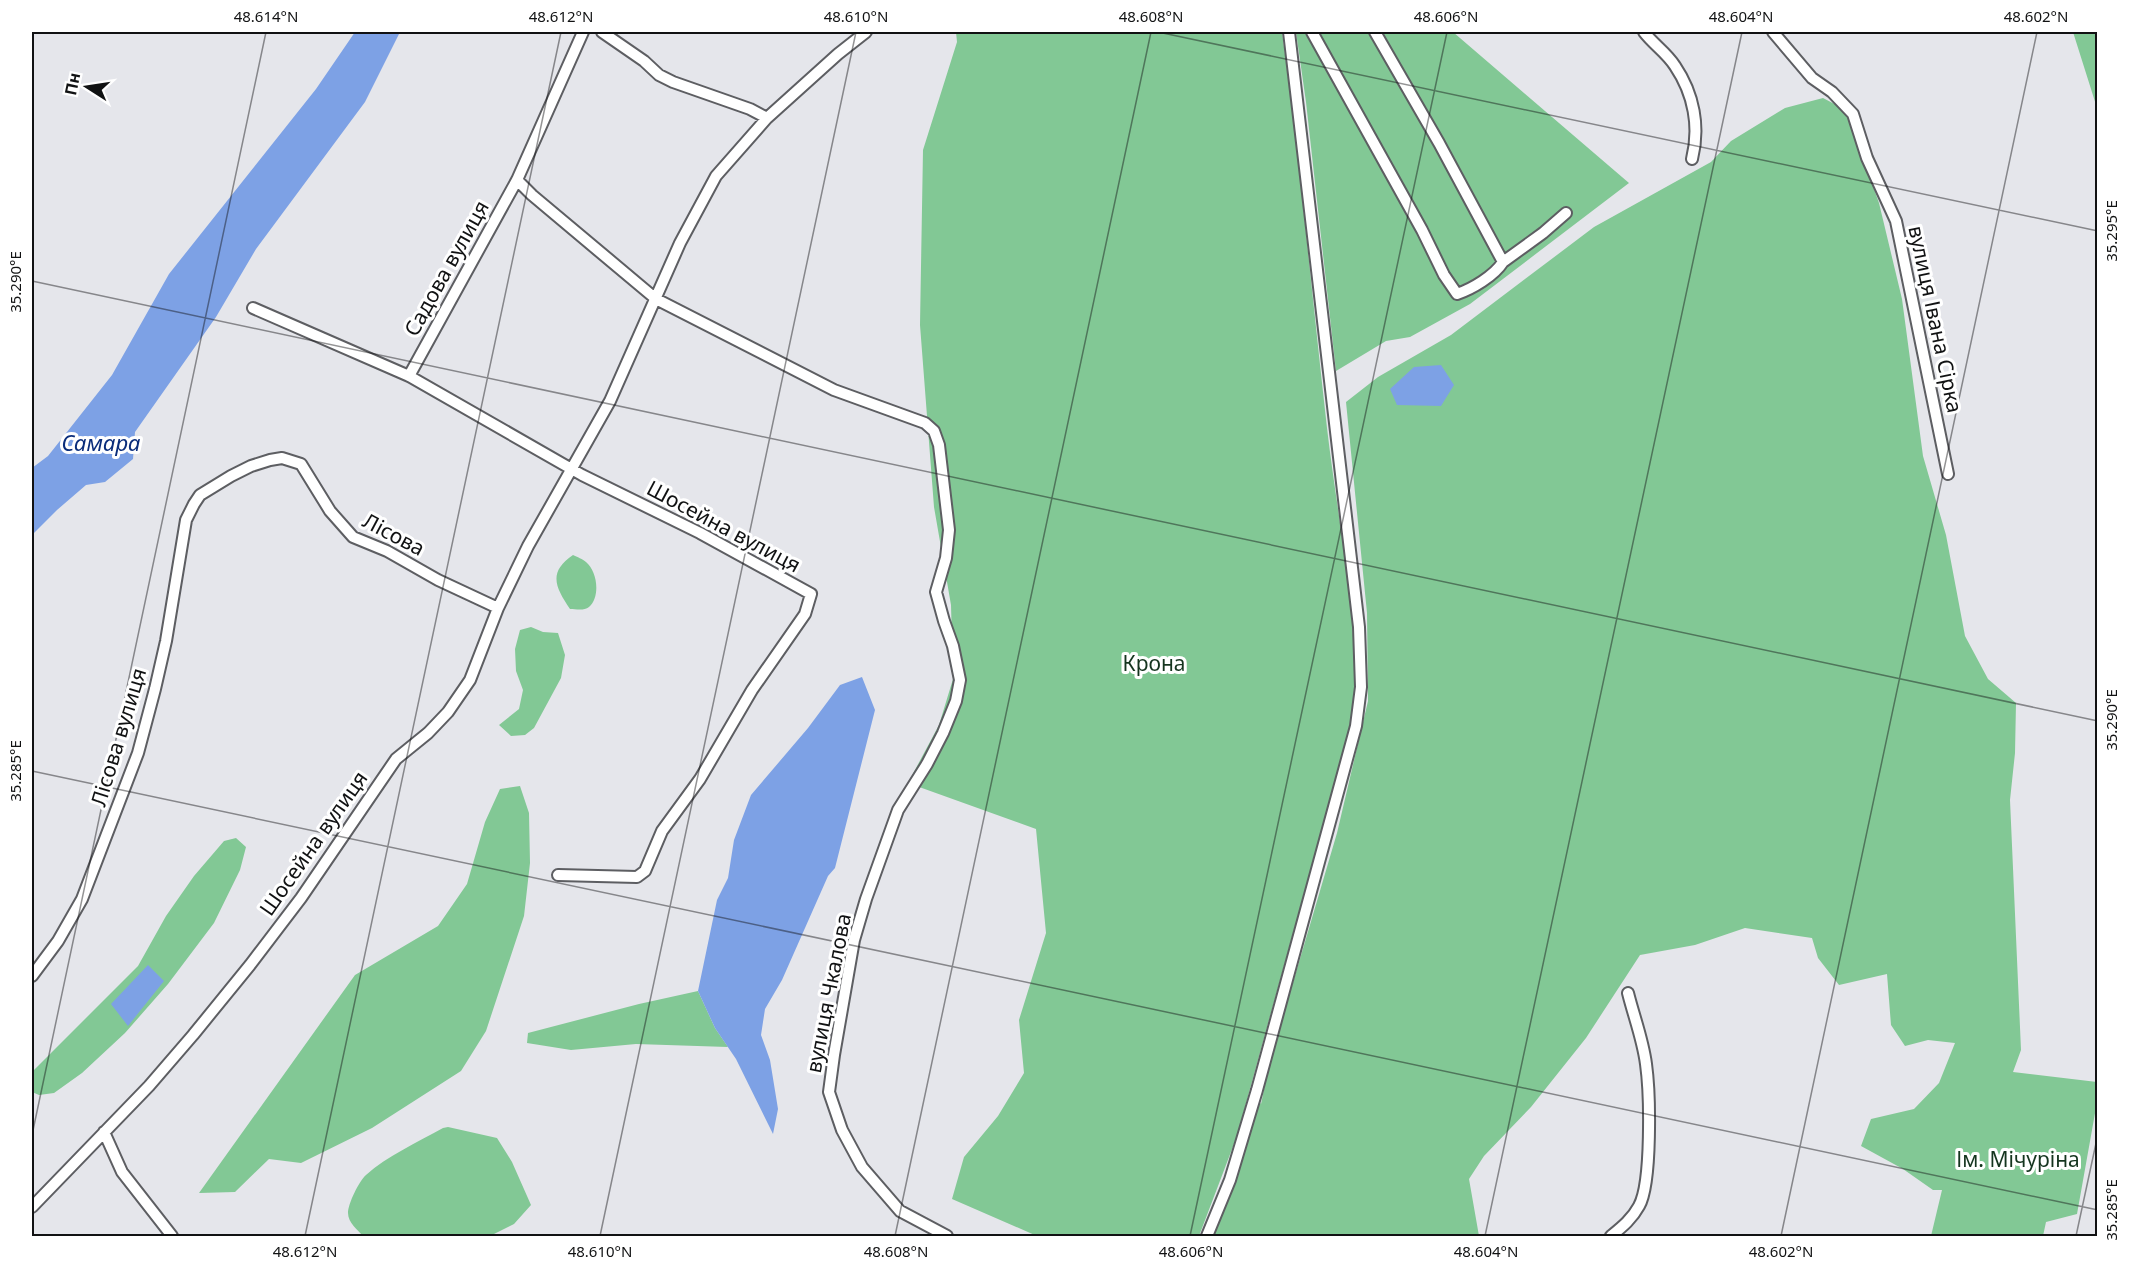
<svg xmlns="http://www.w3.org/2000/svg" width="2129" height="1268" viewBox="0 0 2129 1268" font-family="'Noto Sans',sans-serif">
<rect width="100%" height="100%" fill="#e5e6eb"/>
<!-- green -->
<path fill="#82c895" d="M 956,32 L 1282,32 C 1300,163 1312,296 1327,428 C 1338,523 1359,617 1354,712 L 1237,1136 L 1199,1236 L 1037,1236 L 952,1199 L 964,1157 L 998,1116 L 1024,1073 L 1019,1020 L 1046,933 L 1036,829 L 908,783 L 939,725 L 953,679 L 951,605 L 934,507 L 920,325 L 923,150 L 957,42 Z
M 1296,32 L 1453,32 L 1629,183 L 1470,304 L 1410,337 L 1386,341 L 1336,371 L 1306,102 Z
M 2073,32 L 2097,32 L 2097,108 Z
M 1823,98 L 1846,110 L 1879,203 L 1902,299 L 1923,456 L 1946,535 L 1965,636 L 1988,679 L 2016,703 L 2015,753 L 2010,800 L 2021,1050 L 2013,1072 L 2097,1082 L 2097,1102 L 2077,1214 L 2046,1222 L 2043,1236 L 1931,1236 L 1942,1190 L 1933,1190 L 1903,1169 L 1861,1146 L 1871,1119 L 1914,1109 L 1939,1083 L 1955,1043 L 1928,1040 L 1905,1046 L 1891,1025 L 1887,974 L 1839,985 L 1818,958 L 1812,938 L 1745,928 L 1695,945 L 1640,955 L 1586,1038 L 1531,1107 L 1484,1156 L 1469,1179 L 1479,1236 L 1211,1236 L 1257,1098 L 1261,1104 L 1279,1017 L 1282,1020 L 1337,833 L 1368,701 L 1367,613 L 1346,402 L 1378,377 L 1451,335 L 1594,227 L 1711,162 L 1731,141 L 1785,108 Z
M 573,555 C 577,557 583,559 586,562 C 597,571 601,596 589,607 C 584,611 576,609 570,609 C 555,587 548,572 573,555 Z
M 531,627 L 543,632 L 558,633 L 565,655 L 561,678 L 534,728 L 525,735 L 511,736 L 499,725 L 519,709 L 523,690 L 516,671 L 515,649 L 520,630 Z
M 520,786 L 529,813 L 530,863 L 524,916 L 486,1031 L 461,1071 L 372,1128 L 301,1163 L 269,1159 L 235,1192 L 199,1193 L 355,975 L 438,926 L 467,884 L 485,822 L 500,789 Z
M 236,838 L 246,847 L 240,870 L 214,923 L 168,984 L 125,1033 L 82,1073 L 54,1093 L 39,1095 L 32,1092 L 32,1072 L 138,966 L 166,916 L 194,876 L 224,841 Z
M 698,991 L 715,1028 L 728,1047 L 636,1044 L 571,1050 L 527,1043 L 528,1033 L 639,1004 Z
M 448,1127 L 497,1138 L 512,1162 L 531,1205 L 514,1224 L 490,1236 L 363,1236 C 358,1230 348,1223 348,1213 C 348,1204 359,1181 366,1175 C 387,1156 418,1142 443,1128 Z"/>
<!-- water -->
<path fill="#7da1e5" d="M 355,32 L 400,32 L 365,102 L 256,249 L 216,317 L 135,432 L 133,459 L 105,482 L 86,485 L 57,510 L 32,535 L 32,468 L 48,456 L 112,375 L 169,274 L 316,89 Z
M 1441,365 L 1454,385 L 1441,406 L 1397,405 L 1390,389 L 1414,367 Z
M 862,677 L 875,710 L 835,868 L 828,876 L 782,980 L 765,1009 L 761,1035 L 770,1060 L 778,1109 L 773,1134 L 736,1059 L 715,1028 L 698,991 L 717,900 L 728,878 L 734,840 L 751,795 L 808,728 L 840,685 Z
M 148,965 L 164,981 L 128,1026 L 111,1004 Z"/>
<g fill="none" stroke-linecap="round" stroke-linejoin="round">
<defs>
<path id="minor" d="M 602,32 L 644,61 L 659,75 L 673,82 L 750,109 L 767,118
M 1312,32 L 1422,230 L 1444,275 L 1457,294 C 1472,289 1494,276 1503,262 L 1543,233 L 1566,213
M 1375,32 L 1439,143 L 1503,262
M 1644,32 C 1653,44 1667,53 1675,66 C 1694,94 1700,127 1692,159
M 1773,32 L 1812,78 L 1832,92 L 1853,114 L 1867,158 L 1896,221 L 1948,474
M 517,180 L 532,195 L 656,299 L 834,390 L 925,423 L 934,431 L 939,445 L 949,530 L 946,558 L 936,592 L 944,621 L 953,646 L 960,680 L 956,701 L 943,733 L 927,764 L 898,810 L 866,899 L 854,940 L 834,1055 L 829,1092 L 842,1130 L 862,1167 L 900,1211 L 947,1236
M 253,308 L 409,376 L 582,475 L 700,533 L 811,594 L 805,614 L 752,690 L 700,779 L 662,831 L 645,871 L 637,877 L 558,875
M 409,376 L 517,180 L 583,32
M 32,976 L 58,941 L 82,899 L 138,753 L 155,689 L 166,641 L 186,520 L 194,504 L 200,495 L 231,476 L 251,466 L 270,460 L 282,458 L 301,464 L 330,511 L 353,537 L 387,551 L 438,580 L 498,608
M 104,1132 L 122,1172 L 172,1236
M 32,1207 L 149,1086 L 193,1035 L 250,965 L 301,898 L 396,759 L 428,733 L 448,712 L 470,680 L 498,608 L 528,546 L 610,401 L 680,243 L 716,176 L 767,118 L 838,54 L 866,32
M 1207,1236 L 1230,1180 L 1257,1090 L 1356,726 L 1361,687 L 1359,627 L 1289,32
M 1611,1236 C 1622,1227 1632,1219 1639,1206 C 1652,1183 1650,1093 1646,1064 C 1643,1040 1634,1017 1628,993"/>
</defs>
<!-- minor casing -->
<use href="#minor" stroke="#5d5e62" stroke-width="14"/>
<!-- minor -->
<use href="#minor" stroke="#fff" stroke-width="10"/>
</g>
<!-- ticks -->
<path fill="none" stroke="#111213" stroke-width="1.5" stroke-opacity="0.45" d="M 1158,32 L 2098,231M 32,281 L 2098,721M 32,771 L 2098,1210M 32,1135 L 266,32M 305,1236 L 561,32M 600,1236 L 856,32M 895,1236 L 1151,32M 1190,1236 L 1447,32M 1485,1236 L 1742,32M 1781,1236 L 2037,32M 2076,1236 L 2098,1134"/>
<g text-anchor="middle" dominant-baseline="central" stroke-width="6" stroke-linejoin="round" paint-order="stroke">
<!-- street labels -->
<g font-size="21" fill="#111213" stroke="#fff">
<text transform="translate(446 268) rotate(-61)">Садова вулиця</text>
<text transform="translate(1936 319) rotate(78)">вулиця Івана Сірка</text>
<text transform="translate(724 526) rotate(28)">Шосейна вулиця</text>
<text transform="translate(394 534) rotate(28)">Лісова</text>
<text transform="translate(118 737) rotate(-73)">Лісова вулиця</text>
<text transform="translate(313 843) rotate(-55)">Шосейна вулиця</text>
<text transform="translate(828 993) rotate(-79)">вулиця Чкалова</text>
</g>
<!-- park labels -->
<g font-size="21" fill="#15351f" stroke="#fff">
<text x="1154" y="663">Крона</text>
<text x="2018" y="1159">Ім. Мічуріна</text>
</g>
<!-- water labels -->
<g font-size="22" font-style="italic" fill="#0a2d7b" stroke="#fff">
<text x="101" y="442">Самара</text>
</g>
</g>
<!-- border -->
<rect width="2129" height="1268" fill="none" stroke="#ffffff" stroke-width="66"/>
<!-- north arrow -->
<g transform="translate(87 87) rotate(282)" stroke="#ffffff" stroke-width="4.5" paint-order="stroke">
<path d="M0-4.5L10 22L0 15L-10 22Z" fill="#111213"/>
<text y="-9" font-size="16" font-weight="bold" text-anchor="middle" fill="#111213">Пн</text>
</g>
<rect x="33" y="33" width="2063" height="1202" fill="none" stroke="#111213" stroke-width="2"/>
<g font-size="15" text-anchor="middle" fill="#111213">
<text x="266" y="22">48.614°N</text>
<text x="561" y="22">48.612°N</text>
<text x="856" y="22">48.610°N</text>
<text x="1151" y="22">48.608°N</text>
<text x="1446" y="22">48.606°N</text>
<text x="1741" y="22">48.604°N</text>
<text x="2036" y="22">48.602°N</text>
<text transform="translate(2112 231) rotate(-90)" y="5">35.295°E</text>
<text transform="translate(16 282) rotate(-90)" y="5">35.290°E</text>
<text transform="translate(2112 720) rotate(-90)" y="5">35.290°E</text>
<text transform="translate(16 771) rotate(-90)" y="5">35.285°E</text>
<text transform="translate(2112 1210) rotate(-90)" y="5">35.285°E</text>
<text x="305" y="1257">48.612°N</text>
<text x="600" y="1257">48.610°N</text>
<text x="896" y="1257">48.608°N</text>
<text x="1191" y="1257">48.606°N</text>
<text x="1486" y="1257">48.604°N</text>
<text x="1781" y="1257">48.602°N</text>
</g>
</svg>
